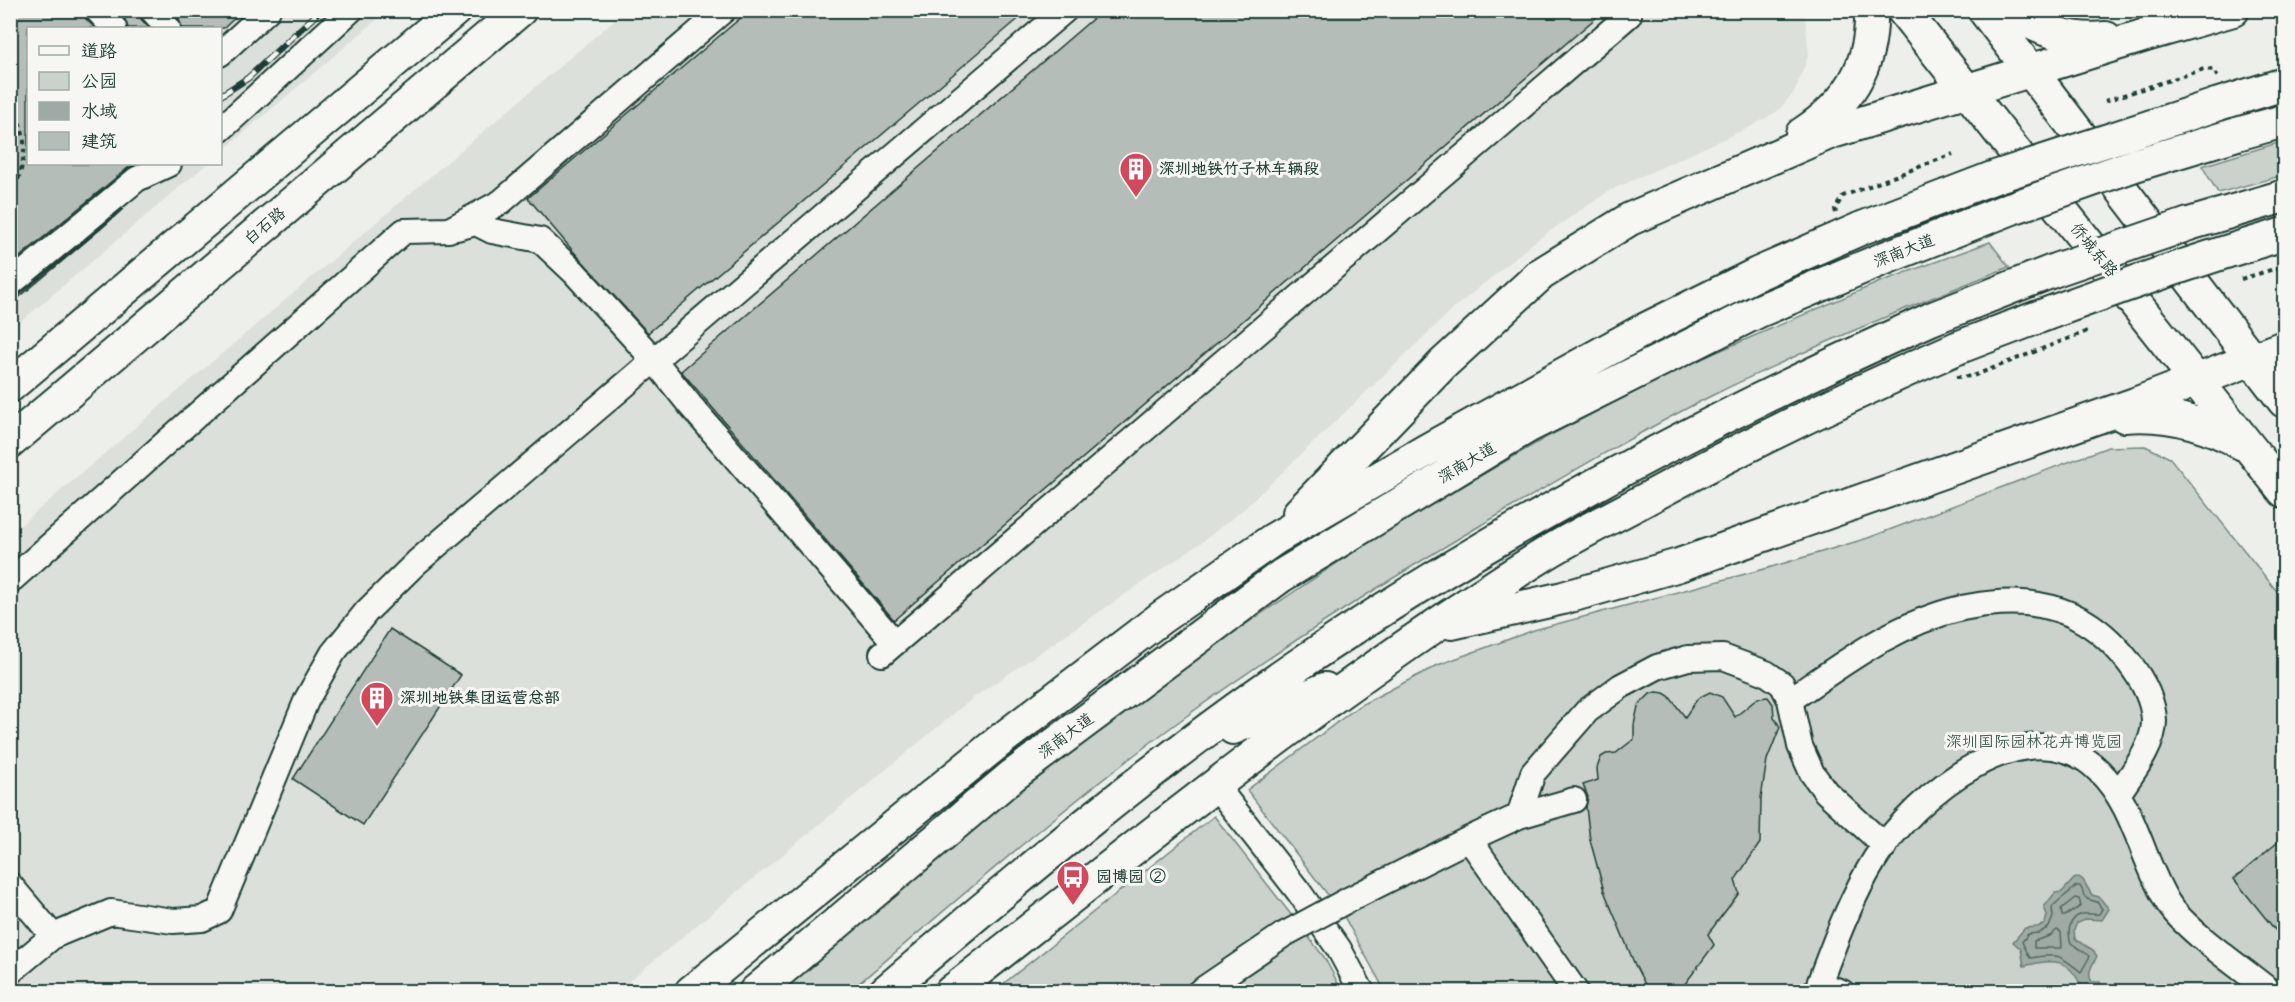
<svg xmlns="http://www.w3.org/2000/svg" width="2295" height="1002" viewBox="0 0 2295 1002" font-family="'Comic Neue','LXGW WenKai TC',sans-serif">
<rect width="100%" height="100%" fill="#edefea"/>
<filter id="ink" filterUnits="userSpaceOnUse"><feTurbulence type="fractalNoise" baseFrequency=".0167" numOctaves="2"/><feDisplacementMap in="SourceGraphic" scale="12" xChannelSelector="R" yChannelSelector="G"/><feConvolveMatrix kernelMatrix="1 2 1 2 8 2 1 2 1" color-interpolation-filters="sRGB"/></filter>
<g filter="url(#ink)">
<!-- built -->
<path fill="#dce0db" d="M 1804,10 L 1809,54 L 1795,91 L 1778,111 L 1748,128 L 1609,191 L 1534,242 L 1451,311 L 1245,508 L 1202,542 L 973,698 L 617,991 L 11,991 L 10,534 L 625,11 Z
M 11,11 L 387,11 L 221,152 L 220,28 L 28,28 L 28,164 L 207,164 L 11,330 Z"/>
<!-- green -->
<path fill="#cbd2cc" stroke="#758880" stroke-width="1.5" d="M 2284,141 L 2284,175 L 2218,193 L 2202,166 Z
M 1990,242 L 2009,267 C 1908,307 1808,348 1711,396 C 1643,430 1577,469 1512,507 C 1398,573 1287,643 1181,720 C 1066,804 958,899 850,991 L 774,992 L 970,829 L 1064,756 L 1240,628 L 1376,537 L 1545,438 L 1691,363 L 1880,282 Z
M 2145,446 L 2170,458 L 2284,600 L 2284,991 L 1385,991 L 1342,913 L 1247,790 L 1359,706 L 1438,665 L 1534,630 L 1768,568 L 1868,538 L 2108,447 Z
M 1214,816 L 1324,957 L 1342,991 L 993,992 Z"/>
<!-- water -->
<path fill="#9faaa4" stroke="#6c7e77" stroke-width="1.5" d="M 2079,877 L 2083,880 L 2092,895 L 2099,897 L 2109,909 L 2102,920 L 2086,919 L 2077,923 L 2074,930 L 2075,939 L 2093,950 L 2097,956 C 2093,965 2086,972 2092,982 L 2100,982 L 2104,991 L 2083,991 C 2071,958 2054,958 2024,966 L 2021,949 L 2013,942 L 2025,928 L 2037,927 L 2045,924 L 2047,915 L 2044,907 L 2055,893 L 2062,892 L 2074,879 Z"/>
<g fill="none" stroke-linecap="round" stroke-linejoin="round">
<!-- shore -->
<path stroke="#526961" stroke-width="1.5" d="M 2076,886 L 2080,886 L 2087,899 L 2097,902 L 2102,909 L 2099,914 C 2094,915 2088,913 2083,914 C 2069,917 2067,931 2071,943 L 2090,956 L 2081,972 C 2057,953 2060,954 2030,958 L 2022,942 L 2028,934 L 2039,933 L 2049,927 L 2053,917 L 2052,907 C 2060,899 2068,894 2076,886 Z
M 2075,898 L 2079,899 L 2081,906 L 2065,916 L 2062,916 L 2061,909 Z
M 2057,930 L 2061,932 L 2062,948 L 2034,948 L 2034,941 L 2050,936 Z"/>
</g>
<!-- building -->
<path fill="#b4bdb8" stroke="#1f3d34" stroke-width="1.5" d="M 10,10 L 83,10 L 86,19 L 95,28 L 28,28 L 28,164 L 136,164 L 128,168 L 10,265 Z
M 117,10 L 138,10 L 141,19 L 149,28 L 128,28 L 125,19 Z
M 172,10 L 243,10 L 224,28 L 182,28 L 179,19 Z
M 750,10 L 1029,10 L 648,333 L 573,251 L 528,198 Z
M 1103,10 L 1605,10 L 894,620 L 681,371 Z
M 123,209 L 103,227 L 10,305 L 10,298 L 19,295 Z
M 390,629 L 461,675 L 363,825 L 293,779 Z
M 1657,692 L 1664,693 L 1669,696 L 1685,717 L 1698,698 L 1710,692 L 1722,697 L 1735,717 L 1758,698 L 1768,697 L 1773,704 L 1774,717 L 1780,727 L 1767,760 L 1761,798 L 1760,843 L 1735,880 L 1739,893 L 1708,934 L 1714,945 L 1679,992 L 1649,992 L 1635,965 L 1604,891 L 1590,840 L 1586,807 L 1588,797 L 1583,785 L 1598,780 L 1597,768 L 1601,757 L 1606,754 L 1616,753 L 1634,739 L 1634,725 L 1638,706 L 1650,694 Z
M 2284,837 L 2284,941 L 2234,879 Z"/>
<g fill="none" stroke-linecap="round" stroke-linejoin="round">
<defs>
<path id="minor" d="M 97,10 L 114,28
M 152,10 L 168,28
M 220,54 L 268,10
M 220,130 L 351,10
M 457,228 L 476,223 L 492,231 L 540,240 L 574,272 L 654,360 L 690,405 L 895,643
M 10,284 L 137,179 L 169,164
M 10,581 L 404,231 L 449,230 L 501,202 L 724,10
M 882,654 L 1629,15 L 1625,10
M 1790,700 C 1844,663 1896,623 1962,608 C 1985,603 2016,600 2039,605 C 2051,607 2067,612 2078,618 C 2111,635 2153,682 2154,721 C 2154,747 2132,773 2118,794
M 1215,785 L 1299,892 L 1339,949 L 1362,992
M 1519,816 L 1533,773 L 1587,711 L 1621,686 L 1657,667 L 1688,658 L 1723,657 L 1766,673 L 1782,684 L 1790,700 L 1800,746 L 1812,773 L 1826,792 L 1885,846
M 1469,839 L 1576,992
M 10,885 L 53,936
M 1348,900 L 1469,839 L 1519,816 L 1574,800
M 10,972 L 53,936 L 111,912 L 173,921 L 202,919 L 219,911 L 307,699 L 333,653 L 367,611 L 417,562 L 1065,10
M 1819,984 L 1842,992
M 1199,992 L 1283,935
M 1816,992 C 1833,947 1850,899 1875,859 C 1914,796 2029,701 2099,771 C 2135,806 2142,861 2168,903 C 2187,932 2242,968 2271,992"/>
<path id="major" d="M 1903,10 L 2284,491
M 1984,10 L 2284,401
M 2008,10 C 2039,29 2069,42 2106,38
M 2216,105 L 2284,84
M 1802,134 C 1848,104 1873,67 1871,10
M 2237,134 L 2284,121
M 10,386 L 455,10
M 2124,416 C 2167,412 2206,423 2243,444
M 10,442 L 520,10
M 1299,513 L 1443,364 L 1541,274 L 1630,219 L 1829,133 L 2149,34 L 2233,10
M 1452,623 L 1563,598 L 1679,565 L 2135,404 L 2284,347
M 1233,728 L 1325,689
M 691,992 L 1002,739 L 1162,617 L 1274,539 L 1427,450 L 1640,332 L 1757,274 L 1862,228
M 755,992 L 1012,776 L 1281,576 L 1527,427 L 1759,311 L 1885,258
M 885,992 C 1017,879 1151,766 1294,668 C 1495,531 1712,417 1933,318
M 951,992 C 1142,842 1331,688 1537,559 C 1573,536 1611,518 1648,498 C 1749,443 1852,394 1957,348"/>
</defs>
<!-- minor casing -->
<use href="#minor" stroke="#1f3d34" stroke-width="28"/>
<!-- major casing -->
<use href="#major" stroke="#1f3d34" stroke-width="36"/>
<!-- path -->
<path stroke="#1f3d34" stroke-width="4" stroke-dasharray="4.5 4.5" stroke-linecap="butt" d="M 2105,101 L 2204,69 L 2214,70 L 2218,78
M 10,107 C 34,138 23,169 10,201
M 1836,213 L 1835,209 L 1843,196 L 1953,154
M 2241,279 L 2284,266
M 1956,377 L 1973,376 L 2090,330"/>
<!-- minor -->
<use href="#minor" stroke="#f6f6f2" stroke-width="24"/>
<!-- major -->
<use href="#major" stroke="#f6f6f2" stroke-width="32"/>
<defs>
<path id="rail" d="M 220,96 L 248,78 L 321,10"/>
</defs>
<!-- rail casing -->
<use href="#rail" stroke="#1f3d34" stroke-width="7"/>
<!-- rail -->
<use href="#rail" stroke="#f6f6f2" stroke-width="4.5" stroke-dasharray="14" stroke-linecap="butt"/>
<defs>
<path id="minor-bridge" d="M 1283,935 L 1348,900"/>
<path id="major-bridge" d="M 1862,228 L 1995,177 L 2216,105
M 1885,258 L 2012,208 L 2135,165 L 2237,134
M 1933,318 L 2058,269 L 2189,224 L 2281,197
M 1957,348 C 2065,306 2173,267 2284,234"/>
</defs>
<!-- minor-bridge casing -->
<use href="#minor-bridge" stroke="#1f3d34" stroke-width="28" stroke-linecap="butt"/>
<!-- major-bridge casing -->
<use href="#major-bridge" stroke="#1f3d34" stroke-width="36" stroke-linecap="butt"/>
<!-- minor-bridge -->
<use href="#minor-bridge" stroke="#f6f6f2" stroke-width="24"/>
<!-- major-bridge -->
<use href="#major-bridge" stroke="#f6f6f2" stroke-width="32"/>
</g>
</g>
<!-- icons -->
<defs>
<symbol id="building-pin" viewBox="-11 -11 22 30"><path d="M0 17L-7.5 6A9.5 9.5 0 1 1 7.5 6Z" fill="#d1495b" stroke="#f6f6f2"/><path d="M-4-6H4V6H1V3H-1V6H-4ZM-2.5-4.3h1.7v1.8h-1.7ZM.8-4.3h1.7v1.8H.8ZM-2.5-1h1.7V.8h-1.7ZM.8-1h1.7V.8H.8Z" fill="#fff"/></symbol>
<symbol id="bus-pin" viewBox="-11 -11 22 30"><path d="M0 17L-7.5 6A9.5 9.5 0 1 1 7.5 6Z" fill="#d1495b" stroke="#f6f6f2"/><path d="M-5-6H5V4H4V6H2V4H-2V6H-4V4H-5ZM-3.5-4V0h7V-4ZM-3.5 1.2v1.5H-2V1.2ZM2 1.2v1.5H3.5V1.2Z" fill="#fff"/></symbol>
</defs>
<g fill-rule="evenodd">
<use href="#building-pin" x="1117" y="150" width="38" height="52"/>
<use href="#building-pin" x="358" y="679" width="38" height="52"/>
<use href="#bus-pin" x="1054" y="858" width="38" height="52"/>
</g>
<g text-anchor="middle" dominant-baseline="central" stroke-width="6" stroke-linejoin="round" paint-order="stroke">
<!-- poi labels -->
<g font-size="16" font-weight="bold" fill="#1f3d34" stroke="#f6f6f2" text-anchor="start">
<text x="1159" y="169">深圳地铁竹子林车辆段</text>
<text x="400" y="698">深圳地铁集团运营总部</text>
<text x="1096" y="877">园博园 ②</text>
</g>
<!-- street labels -->
<g font-size="16" fill="#1f3d34" stroke="#f6f6f2">
<text transform="translate(265 226) rotate(-40)">白石路</text>
<text transform="translate(2094 250) rotate(51)">侨城东路</text>
<text transform="translate(1904 251) rotate(-22)">深南大道</text>
<text transform="translate(1467 463) rotate(-31)">深南大道</text>
<text transform="translate(1066 736) rotate(-37)">深南大道</text>
</g>
<!-- park labels -->
<g font-size="16" fill="#415b52" stroke="#f6f6f2">
<text x="2034" y="742">深圳国际园林花卉博览园</text>
</g>
</g>
<!-- margin -->
<rect width="2295" height="1002" fill="none" stroke="#f6f6f2" stroke-width="36"/>
<rect x="18" y="18" width="2259" height="966" fill="none" stroke="#1f3d34" stroke-width="2" filter="url(#ink)"/>
<!-- legend -->
<rect x="27" y="27" width="195" height="138" fill="#f6f6f2" stroke="#a0aca6" stroke-width="1.5"/>
<rect x="39" y="46" width="30" height="9" fill="#f6f6f2" stroke="#a0aca6" stroke-width="1.5"/>
<text x="81" y="57" font-size="18" fill="#1f3d34">道路</text>
<rect x="39" y="72" width="30" height="18" fill="#cbd2cc" stroke="#a0aca6" stroke-width="1.5"/>
<text x="81" y="87" font-size="18" fill="#1f3d34">公园</text>
<rect x="39" y="102" width="30" height="18" fill="#9faaa4" stroke="#a0aca6" stroke-width="1.5"/>
<text x="81" y="117" font-size="18" fill="#1f3d34">水域</text>
<rect x="39" y="132" width="30" height="18" fill="#b4bdb8" stroke="#a0aca6" stroke-width="1.5"/>
<text x="81" y="147" font-size="18" fill="#1f3d34">建筑</text>
</svg>
